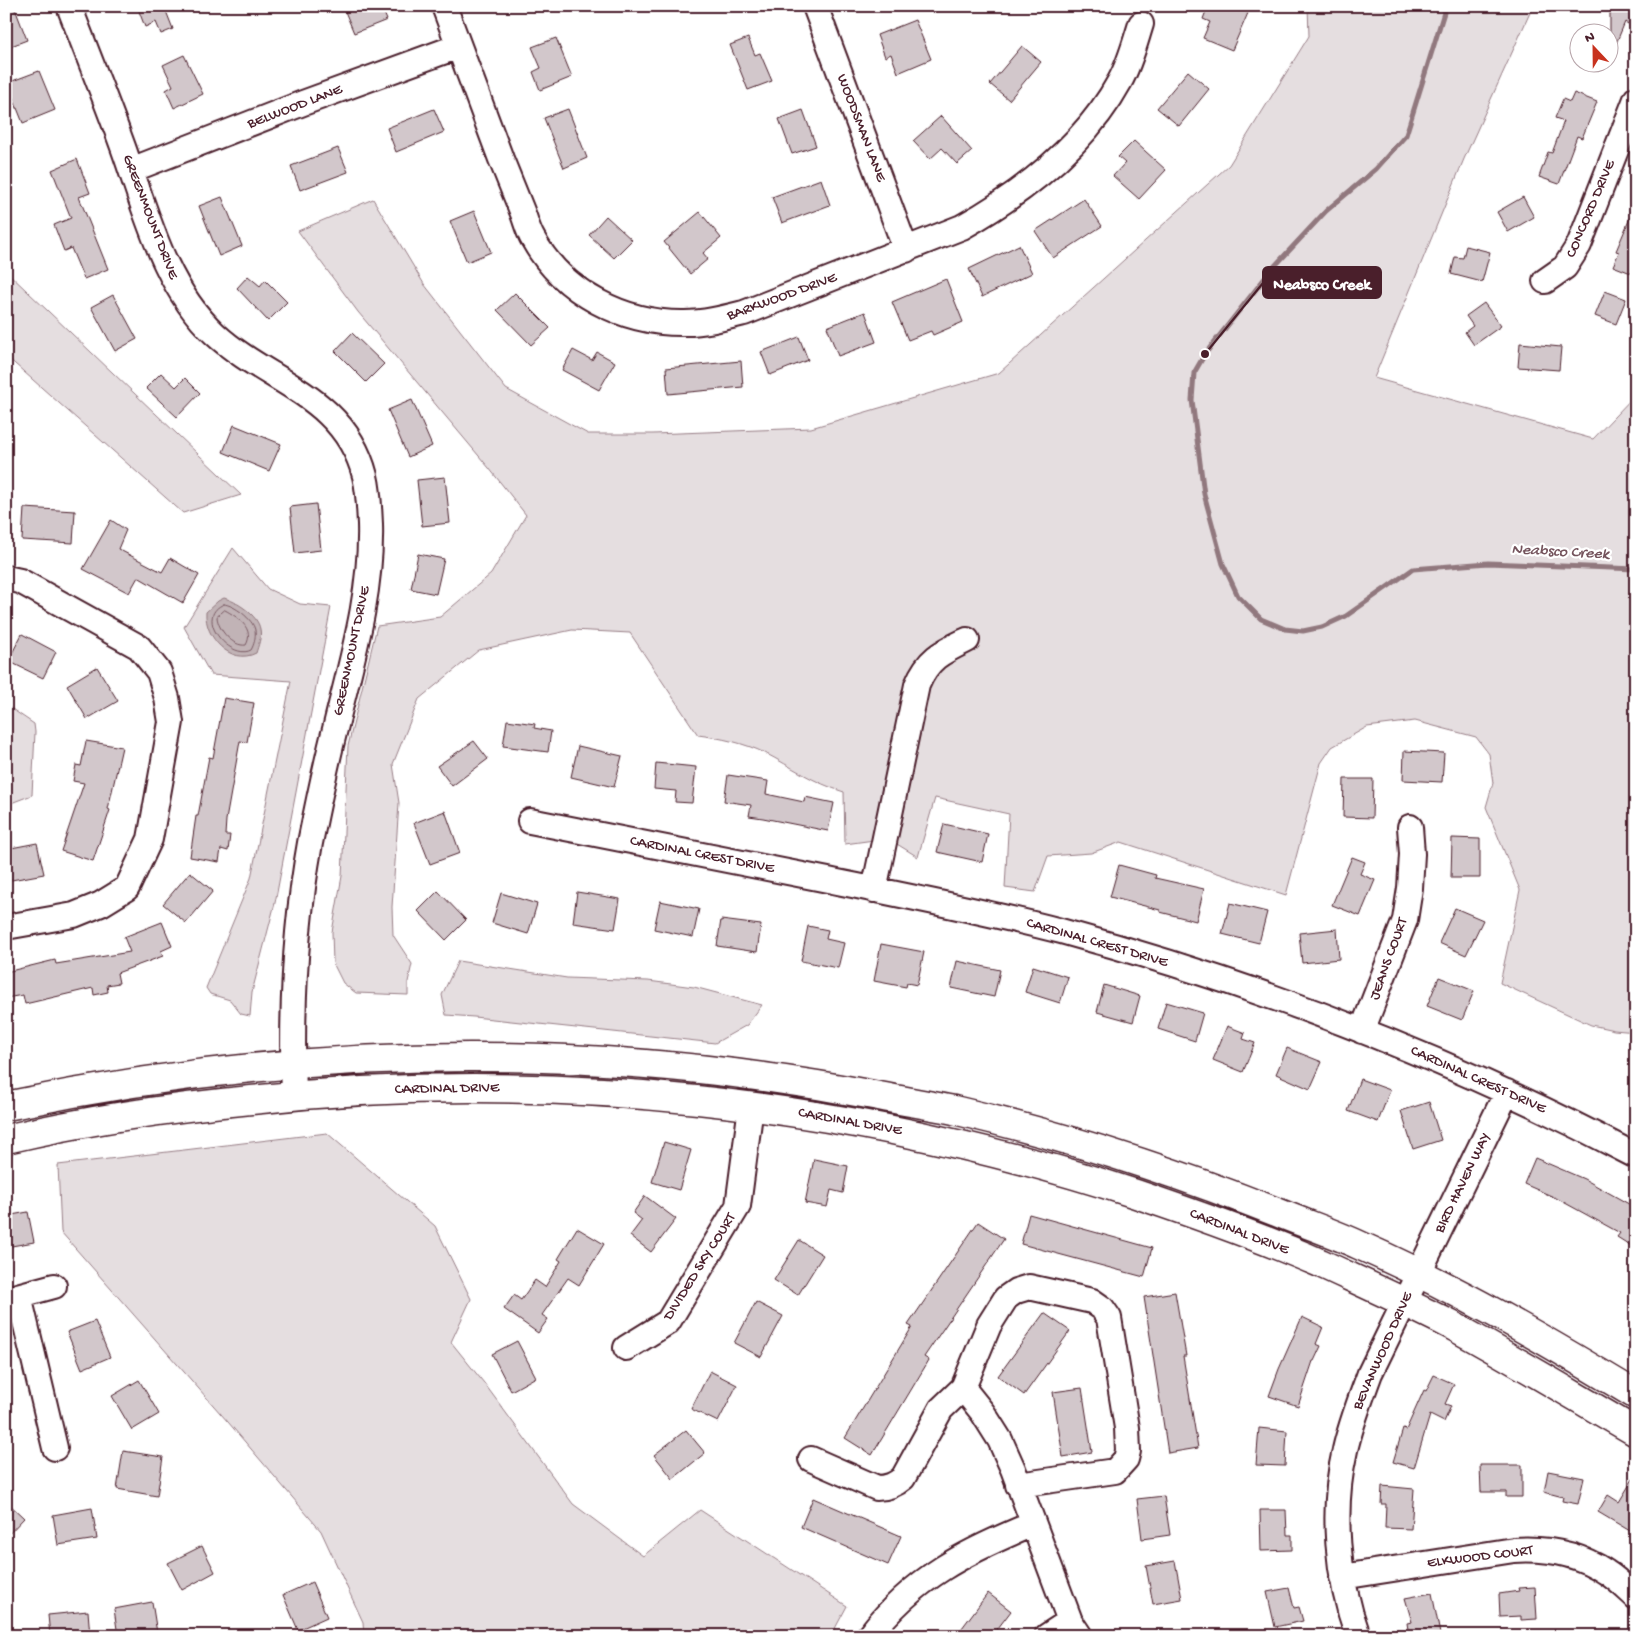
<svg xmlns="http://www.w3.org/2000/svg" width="1642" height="1642" viewBox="0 0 1642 1642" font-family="'Gochi Hand',sans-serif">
<rect width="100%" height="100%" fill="#fff"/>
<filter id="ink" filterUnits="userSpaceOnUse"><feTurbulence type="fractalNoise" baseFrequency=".02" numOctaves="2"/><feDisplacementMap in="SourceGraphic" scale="10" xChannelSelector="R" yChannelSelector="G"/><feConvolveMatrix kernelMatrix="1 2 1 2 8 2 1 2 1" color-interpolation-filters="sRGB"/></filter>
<g filter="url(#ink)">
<!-- green -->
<path fill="#e5dee0" stroke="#987e86" d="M 1308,6 L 1533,6 L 1464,159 L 1374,378 L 1593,439 L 1636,394 L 1636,1032 L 1614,1030 L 1591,1025 L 1500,983 L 1520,890 L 1486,807 L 1493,783 L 1489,754 L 1476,737 L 1415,721 L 1367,727 L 1332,747 L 1321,763 L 1286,895 L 1121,842 L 1091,853 L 1048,856 L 1035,892 L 1005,888 L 1009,814 L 935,798 L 918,857 L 892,841 L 874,840 L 845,844 L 844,792 C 814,783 792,767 765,753 C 744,743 721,738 698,735 L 630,633 L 572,630 L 479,650 L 419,699 L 393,764 L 399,803 L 392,907 L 393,935 L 412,964 L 408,982 L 408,995 L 356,993 L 343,983 L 333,963 L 332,932 L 342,876 L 348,746 L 377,626 L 440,617 L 491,574 L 526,515 L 489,468 L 358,312 L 298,231 L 373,199 L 424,284 L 506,389 L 588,434 L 653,434 L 811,428 L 999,373 L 1229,165 L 1309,36 Z
M 6,271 L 241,495 L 183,513 L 6,356 Z
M 233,548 L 268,589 L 300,604 L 331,607 L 275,903 L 252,992 L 250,1016 L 241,1014 L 230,1000 L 210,994 L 206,988 L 251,878 L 291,681 L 211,675 L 184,627 Z
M 6,705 L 34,724 L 35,732 L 32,795 L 6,805 Z
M 458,961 L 567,978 L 648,981 L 694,987 L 762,1005 L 747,1025 L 715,1043 L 474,1017 L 446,1015 L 442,995 Z
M 327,1133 L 435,1226 L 471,1299 L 451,1342 L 484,1383 L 573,1504 L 643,1556 L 700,1510 L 847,1606 L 831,1636 L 364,1636 L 363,1622 L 321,1531 L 228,1422 L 61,1232 L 58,1165 Z"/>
<!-- water -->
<path fill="#c1b3b6" stroke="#91787e" d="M 224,598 C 236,601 258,615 260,629 C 262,637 258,646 256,653 C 231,666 204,637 206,612 L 218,601 Z"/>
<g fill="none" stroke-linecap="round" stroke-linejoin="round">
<!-- shore -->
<path stroke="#7a5a63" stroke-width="1" d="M 224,604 C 234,605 253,619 255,630 C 256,637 254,645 251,650 C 231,661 192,617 224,604 Z
M 225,610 C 238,617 255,629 246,645 C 233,647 218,630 217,617 Z"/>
<!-- stream -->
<path stroke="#91787e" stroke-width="5" d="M 1446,6 L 1406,135 L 1376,169 L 1326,211 L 1272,269 L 1205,354 L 1194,373 L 1192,400 L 1204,494 L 1223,564 L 1238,596 L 1261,619 L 1285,629 L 1303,631 L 1322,627 L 1346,616 L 1413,569 L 1488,563 L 1636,569"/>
</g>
<!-- building -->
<path fill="#d2c7cb" stroke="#4a1f2b" d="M 6,6 L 14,6 L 27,40 L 6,48 Z
M 137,6 L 164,6 L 173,29 L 161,34 L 156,22 L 145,27 Z
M 352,6 L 381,6 L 387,20 L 354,33 L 344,9 Z
M 1208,6 L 1233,6 L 1248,13 L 1232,50 L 1203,38 L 1210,22 L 1203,19 Z
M 1610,6 L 1635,6 L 1628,24 L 1625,22 L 1610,58 Z
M 915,20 L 931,59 L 898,73 L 891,54 L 885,57 L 877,35 Z
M 556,38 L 572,77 L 540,90 L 533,72 L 541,68 L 532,47 Z
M 748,38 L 755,55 L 760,53 L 772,81 L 748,90 L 730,45 Z
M 1022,46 L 1041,62 L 1009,100 L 990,84 Z
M 184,55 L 203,94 L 174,108 L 166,90 L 173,86 L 163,65 Z
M 39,71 L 55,110 L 23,123 L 7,83 Z
M 1188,71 L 1209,89 L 1179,126 L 1157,108 Z
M 1574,93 L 1597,102 L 1582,138 L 1577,136 L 1559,184 L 1539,177 L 1548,152 L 1552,153 L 1564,121 L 1555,118 L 1563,99 L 1570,102 Z
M 434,109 L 444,132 L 396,152 L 387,128 Z
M 568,109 L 587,158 L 564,168 L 544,118 Z
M 803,110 L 816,146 L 792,154 L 779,119 Z
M 941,116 L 972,151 L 957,164 L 942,148 L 930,159 L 913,141 Z
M 1134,141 L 1166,170 L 1139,199 L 1113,176 L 1125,163 L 1118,157 Z
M 338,148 L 348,172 L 300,190 L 291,166 Z
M 77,159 L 90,193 L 79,197 L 108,269 L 84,279 L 71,248 L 64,251 L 54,225 L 71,218 L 52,170 Z
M 821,179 L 830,205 L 782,223 L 772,197 Z
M 222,197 L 242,246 L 219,256 L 199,206 Z
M 1523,197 L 1534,217 L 1508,232 L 1497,212 Z
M 1084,199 L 1102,226 L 1053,258 L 1035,231 Z
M 1636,204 L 1636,275 L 1613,266 L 1619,252 L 1616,251 Z
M 474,211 L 491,252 L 467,262 L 450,221 Z
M 700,212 L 721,238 L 703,253 L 708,259 L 690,274 L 664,242 Z
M 606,216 L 632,240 L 614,258 L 589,235 Z
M 1019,245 L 1032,273 L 982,297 L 969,269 Z
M 1466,246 L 1490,252 L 1482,282 L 1451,274 L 1455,257 L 1463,258 Z
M 248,276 L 260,286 L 265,280 L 287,302 L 268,321 L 237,288 Z
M 946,279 L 963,322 L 933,335 L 931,331 L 908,340 L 892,302 Z
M 1605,291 L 1626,299 L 1616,324 L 1595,316 Z
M 515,293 L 550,328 L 531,345 L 497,310 Z
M 113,295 L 137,339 L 115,351 L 91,307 Z
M 1484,303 L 1501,326 L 1474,345 L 1465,332 L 1473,326 L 1466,316 Z
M 865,312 L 876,342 L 838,356 L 827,327 Z
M 352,333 L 384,364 L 366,382 L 335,351 Z
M 799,337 L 808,360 L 770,375 L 761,352 Z
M 1520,343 L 1561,347 L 1559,370 L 1518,367 Z
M 573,350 L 592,360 L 597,352 L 615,362 L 599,390 L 562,370 Z
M 741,361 L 743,387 L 668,394 L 666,368 Z
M 161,373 L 176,387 L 185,378 L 200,393 L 177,417 L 146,388 Z
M 412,400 L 432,446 L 408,457 L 388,410 Z
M 234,425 L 281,444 L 269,471 L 223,452 Z
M 445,477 L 450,523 L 422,526 L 417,480 Z
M 316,504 L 321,550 L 295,553 L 290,507 Z
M 24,508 L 75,511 L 73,543 L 22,540 Z
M 111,520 L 126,530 L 118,549 L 162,572 L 170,558 L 199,575 L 183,603 L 138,577 L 129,593 L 83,569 Z
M 418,554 L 444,559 L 436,594 L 411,589 Z
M 22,634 L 56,652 L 43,678 L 8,661 Z
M 97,667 L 118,701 L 87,719 L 67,685 Z
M 224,698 L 254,703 L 247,742 L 240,741 L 226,820 L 225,835 L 230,835 L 228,851 L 221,849 L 219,862 L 190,857 L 196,816 L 198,816 L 209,757 L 213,758 Z
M 507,720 L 535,724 L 534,728 L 551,731 L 548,752 L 503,746 Z
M 86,741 L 122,747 L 108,809 L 110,810 L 93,861 L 61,851 L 84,783 L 73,781 L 76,765 L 81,766 Z
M 474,741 L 488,759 L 452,786 L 437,766 Z
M 578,746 L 622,756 L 614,787 L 571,777 Z
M 1404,751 L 1444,753 L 1442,782 L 1403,780 Z
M 656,763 L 696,767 L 692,803 L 675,802 L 676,791 L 654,789 Z
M 728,775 L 768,781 L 766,794 L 804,802 L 805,797 L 834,803 L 828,831 L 763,818 L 749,816 L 751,805 L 724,801 Z
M 1344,779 L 1373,779 L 1372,818 L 1343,817 Z
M 445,811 L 460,853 L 430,864 L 414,823 Z
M 944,824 L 988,834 L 982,862 L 937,852 Z
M 1452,838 L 1480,839 L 1480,878 L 1451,878 Z
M 37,843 L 44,874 L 6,881 L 6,849 Z
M 1352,857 L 1365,862 L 1360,874 L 1375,880 L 1360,916 L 1332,905 Z
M 1119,865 L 1156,875 L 1155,878 L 1204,889 L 1196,921 L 1160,912 L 1160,910 L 1110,897 Z
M 190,872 L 213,891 L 186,923 L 163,904 Z
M 438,891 L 466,920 L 446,940 L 418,911 Z
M 577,892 L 620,899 L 615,929 L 573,923 Z
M 501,893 L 537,904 L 528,934 L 492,923 Z
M 660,901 L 699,909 L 693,937 L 654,929 Z
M 1230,903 L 1267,912 L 1259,943 L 1222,934 Z
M 1455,908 L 1483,920 L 1466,955 L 1439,943 Z
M 721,920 L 761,925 L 757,952 L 717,946 Z
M 162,922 L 172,946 L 161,951 L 163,956 L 117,973 L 119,983 L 107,985 L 108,992 L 94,995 L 93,988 L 25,1004 L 23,995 L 6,998 L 6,972 L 55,960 L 56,964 L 130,952 L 124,937 Z
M 808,926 L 828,930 L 826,939 L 844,943 L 838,968 L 801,961 Z
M 1337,929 L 1339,959 L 1302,963 L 1299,933 Z
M 881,944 L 924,952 L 917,985 L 907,983 L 906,987 L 874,981 Z
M 957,961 L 1000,970 L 994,997 L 951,988 Z
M 1033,966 L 1068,977 L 1060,1003 L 1025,992 Z
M 1439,977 L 1474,991 L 1462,1020 L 1427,1006 Z
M 1104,985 L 1140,996 L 1133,1022 L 1097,1012 Z
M 1166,1002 L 1203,1013 L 1195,1041 L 1158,1029 Z
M 1227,1026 L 1245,1033 L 1243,1039 L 1255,1043 L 1243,1072 L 1213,1060 Z
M 1287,1048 L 1322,1062 L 1310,1089 L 1276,1074 Z
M 1360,1079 L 1390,1090 L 1378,1122 L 1348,1111 Z
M 1429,1102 L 1441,1140 L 1413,1149 L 1401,1111 Z
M 664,1142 L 691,1150 L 679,1190 L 652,1182 Z
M 1535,1158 L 1584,1179 L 1636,1208 L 1636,1249 L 1617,1237 L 1620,1233 L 1556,1198 L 1524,1184 Z
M 814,1159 L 848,1166 L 843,1193 L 831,1190 L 827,1207 L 805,1203 Z
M 645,1196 L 676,1219 L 651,1252 L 630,1236 L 642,1220 L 633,1213 Z
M 28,1212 L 34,1242 L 6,1247 L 6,1216 Z
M 1029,1214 L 1152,1248 L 1144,1277 L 1021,1244 Z
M 978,1222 L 1004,1239 L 924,1357 L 929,1360 L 872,1455 L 845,1438 L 912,1327 L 908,1325 Z
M 577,1228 L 604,1244 L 579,1285 L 568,1278 L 542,1315 L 548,1319 L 538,1333 L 504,1309 L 514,1295 L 521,1300 L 535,1280 L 545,1287 L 561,1261 L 558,1259 Z
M 799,1240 L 823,1255 L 798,1295 L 774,1280 Z
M 1175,1292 L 1186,1356 L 1183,1356 L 1198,1448 L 1168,1453 L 1144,1297 Z
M 756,1302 L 783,1316 L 761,1357 L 734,1343 Z
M 1044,1313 L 1070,1331 L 1024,1395 L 998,1376 Z
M 1302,1317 L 1323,1327 L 1316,1344 L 1321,1346 L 1314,1361 L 1313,1361 L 1298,1406 L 1269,1396 L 1279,1369 Z
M 95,1321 L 110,1357 L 82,1369 L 67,1332 Z
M 517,1341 L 536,1377 L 511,1391 L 492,1354 Z
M 710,1371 L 737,1385 L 718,1422 L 691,1409 Z
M 1434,1375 L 1454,1384 L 1445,1404 L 1451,1406 L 1444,1422 L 1430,1415 L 1414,1468 L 1393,1462 L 1403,1429 L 1406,1430 L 1424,1390 L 1426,1391 Z
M 139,1380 L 159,1414 L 132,1430 L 112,1396 Z
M 1082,1388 L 1092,1452 L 1063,1457 L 1053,1392 Z
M 1259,1428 L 1287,1431 L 1285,1466 L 1256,1465 Z
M 686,1430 L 705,1453 L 673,1479 L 654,1455 Z
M 123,1451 L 163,1457 L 157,1496 L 117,1489 Z
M 1480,1465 L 1522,1465 L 1522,1497 L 1506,1497 L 1506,1492 L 1481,1492 Z
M 1548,1471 L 1584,1478 L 1578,1504 L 1562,1501 L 1563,1497 L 1544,1492 Z
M 1636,1474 L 1636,1522 L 1630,1531 L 1598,1512 L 1608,1495 L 1619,1502 Z
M 1382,1486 L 1414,1489 L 1411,1529 L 1385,1528 L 1386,1504 L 1381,1504 Z
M 1164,1496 L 1170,1535 L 1142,1539 L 1137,1499 Z
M 813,1498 L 901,1536 L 888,1565 L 801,1527 Z
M 6,1501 L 24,1518 L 6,1537 Z
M 92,1508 L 97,1539 L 58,1545 L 53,1515 Z
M 1260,1510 L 1286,1510 L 1287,1535 L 1292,1535 L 1292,1550 L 1261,1551 Z
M 202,1546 L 215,1572 L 182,1590 L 168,1563 Z
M 1175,1561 L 1182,1599 L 1153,1604 L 1146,1566 Z
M 312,1582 L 327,1617 L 298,1630 L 283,1595 Z
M 1535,1587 L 1537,1619 L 1521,1620 L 1521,1616 L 1500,1617 L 1499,1594 L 1519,1591 L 1518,1588 Z
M 1289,1588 L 1294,1608 L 1299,1607 L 1303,1621 L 1275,1627 L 1267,1592 Z
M 988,1593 L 1011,1611 L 992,1636 L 956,1636 Z
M 1432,1593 L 1440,1634 L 1409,1636 L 1407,1623 L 1412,1622 L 1405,1598 Z
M 152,1602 L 157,1633 L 141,1636 L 118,1636 L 114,1609 Z
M 88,1611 L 90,1636 L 50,1636 L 48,1615 Z"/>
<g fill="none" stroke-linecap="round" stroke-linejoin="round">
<defs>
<path id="minor" d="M 69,6 C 87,53 106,100 123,147 C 146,211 164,287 215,334 C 268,383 344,395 365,476 C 369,492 369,507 370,524 C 372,593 352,659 336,725 C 326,764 318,803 310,843 C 295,926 291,1011 294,1095
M 444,6 C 463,57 482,108 501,159 C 508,176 515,194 522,211 C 526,221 528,231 533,239 C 563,293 624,324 685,323 C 705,323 724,318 744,313 L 962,227 C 1024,192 1085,145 1120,81 C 1130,63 1135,43 1141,24
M 815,6 L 906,250
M 131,170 L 303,103 L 459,46
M 1545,281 L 1565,267 L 1579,245 L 1636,99
M 6,578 L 20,581 L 139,647 L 159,672 L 167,698 L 171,722 L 150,839 L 127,888 L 101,904 L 74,915 L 6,927
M 530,821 C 630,841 729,861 828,880 C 906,896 984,911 1061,931 C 1260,985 1454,1060 1636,1156
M 874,890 L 917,685 C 928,658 942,652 967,640
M 1362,1031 L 1405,920 L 1410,888 L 1412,854 L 1410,827
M 19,1296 L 55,1448
M 6,1299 L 54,1286
M 626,1348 L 668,1322 L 738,1206 L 751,1106
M 963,1388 L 983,1413 L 1000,1440 L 1013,1469 L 1070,1621 L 1080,1636
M 811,1459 L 877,1488 C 888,1488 895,1485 903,1478 L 941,1409 L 963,1388 L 989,1325 L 1006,1298 L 1016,1291 L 1029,1287 L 1092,1301 L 1102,1308 L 1109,1318 L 1127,1428 L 1128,1451 L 1126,1459 L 1115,1471 L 1018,1485
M 1342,1577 L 1514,1550 C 1546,1548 1578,1553 1606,1572 C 1617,1579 1626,1588 1636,1597
M 869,1636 C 914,1577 967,1551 1033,1524
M 1047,1636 L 1070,1621
M 1358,1636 C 1337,1578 1331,1510 1345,1450 C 1351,1423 1361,1398 1370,1373 L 1507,1092"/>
<path id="major" d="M 6,1106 C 296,1045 588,1040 879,1096 C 904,1101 929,1105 954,1110 C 1065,1136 1174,1171 1279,1213 C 1306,1224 1333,1233 1359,1245 C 1454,1287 1547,1341 1636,1395
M 6,1139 C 87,1120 168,1108 251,1100 C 549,1068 851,1101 1136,1194 C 1198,1215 1260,1237 1320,1263 C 1363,1283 1408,1303 1451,1325 C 1514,1359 1574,1396 1636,1432"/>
</defs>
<!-- minor casing -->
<use href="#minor" stroke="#4a1f2b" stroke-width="28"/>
<!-- major casing -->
<use href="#major" stroke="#4a1f2b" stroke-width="31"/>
<!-- minor -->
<use href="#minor" stroke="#fff" stroke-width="24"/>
<!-- major -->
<use href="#major" stroke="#fff" stroke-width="28"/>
</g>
</g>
<g text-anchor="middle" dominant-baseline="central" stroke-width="4.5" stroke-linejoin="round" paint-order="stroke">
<!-- street labels -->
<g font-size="15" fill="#4a1f2b" stroke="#fff">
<text transform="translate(295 107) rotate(-21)">BELWOOD LANE</text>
<text transform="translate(861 128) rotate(69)">WOODSMAN LANE</text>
<text transform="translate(1591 209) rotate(-67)">CONCORD DRIVE</text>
<text transform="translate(150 217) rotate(69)">GREENMOUNT DRIVE</text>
<text transform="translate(782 297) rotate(-20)">BARKWOOD DRIVE</text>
<text transform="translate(352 651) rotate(-78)">GREENMOUNT DRIVE</text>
<text transform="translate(702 855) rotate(11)">CARDINAL CREST DRIVE</text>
<text transform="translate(1097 943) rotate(16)">CARDINAL CREST DRIVE</text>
<text transform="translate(1389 959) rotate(-70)">JEANS COURT</text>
<text transform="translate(1478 1080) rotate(24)">CARDINAL CREST DRIVE</text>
<text transform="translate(447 1089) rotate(-1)">CARDINAL DRIVE</text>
<text transform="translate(850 1122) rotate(10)">CARDINAL DRIVE</text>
<text transform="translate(1463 1183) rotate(-64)">BIRD HAVEN WAY</text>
<text transform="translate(1239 1232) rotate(21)">CARDINAL DRIVE</text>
<text transform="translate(700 1267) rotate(-58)">DIVIDED SKY COURT</text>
<text transform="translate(1383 1351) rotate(-66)">BEVANWOOD DRIVE</text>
<text transform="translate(1480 1557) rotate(-7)">ELKWOOD COURT</text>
</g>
<!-- water labels -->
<g font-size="16" font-style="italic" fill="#74535c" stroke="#fff">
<text transform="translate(1560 553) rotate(3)">Neabsco Creek</text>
</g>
</g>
<!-- callouts -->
<path fill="none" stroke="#4a1f2b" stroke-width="2" d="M1205 354L1263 283"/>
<circle fill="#4a1f2b" stroke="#fff" stroke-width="2" cx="1205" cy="354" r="5"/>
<rect fill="#4a1f2b" stroke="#4a1f2b" stroke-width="2" x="1263" y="267" width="118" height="31" rx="5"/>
<g font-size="16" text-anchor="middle" font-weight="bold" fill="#fff">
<text x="1322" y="289">Neabsco Creek</text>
</g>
<!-- margin -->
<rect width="1642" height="1642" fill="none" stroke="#fff" stroke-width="25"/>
<rect x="12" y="12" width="1617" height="1617" fill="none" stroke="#4a1f2b" stroke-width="2" filter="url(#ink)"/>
<!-- north arrow -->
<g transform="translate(1594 48) rotate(338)"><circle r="24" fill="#ffffff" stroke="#b7a5aa"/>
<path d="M0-4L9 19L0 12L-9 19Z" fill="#c8321e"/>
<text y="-8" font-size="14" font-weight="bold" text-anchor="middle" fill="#4a1f2b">N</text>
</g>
</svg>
